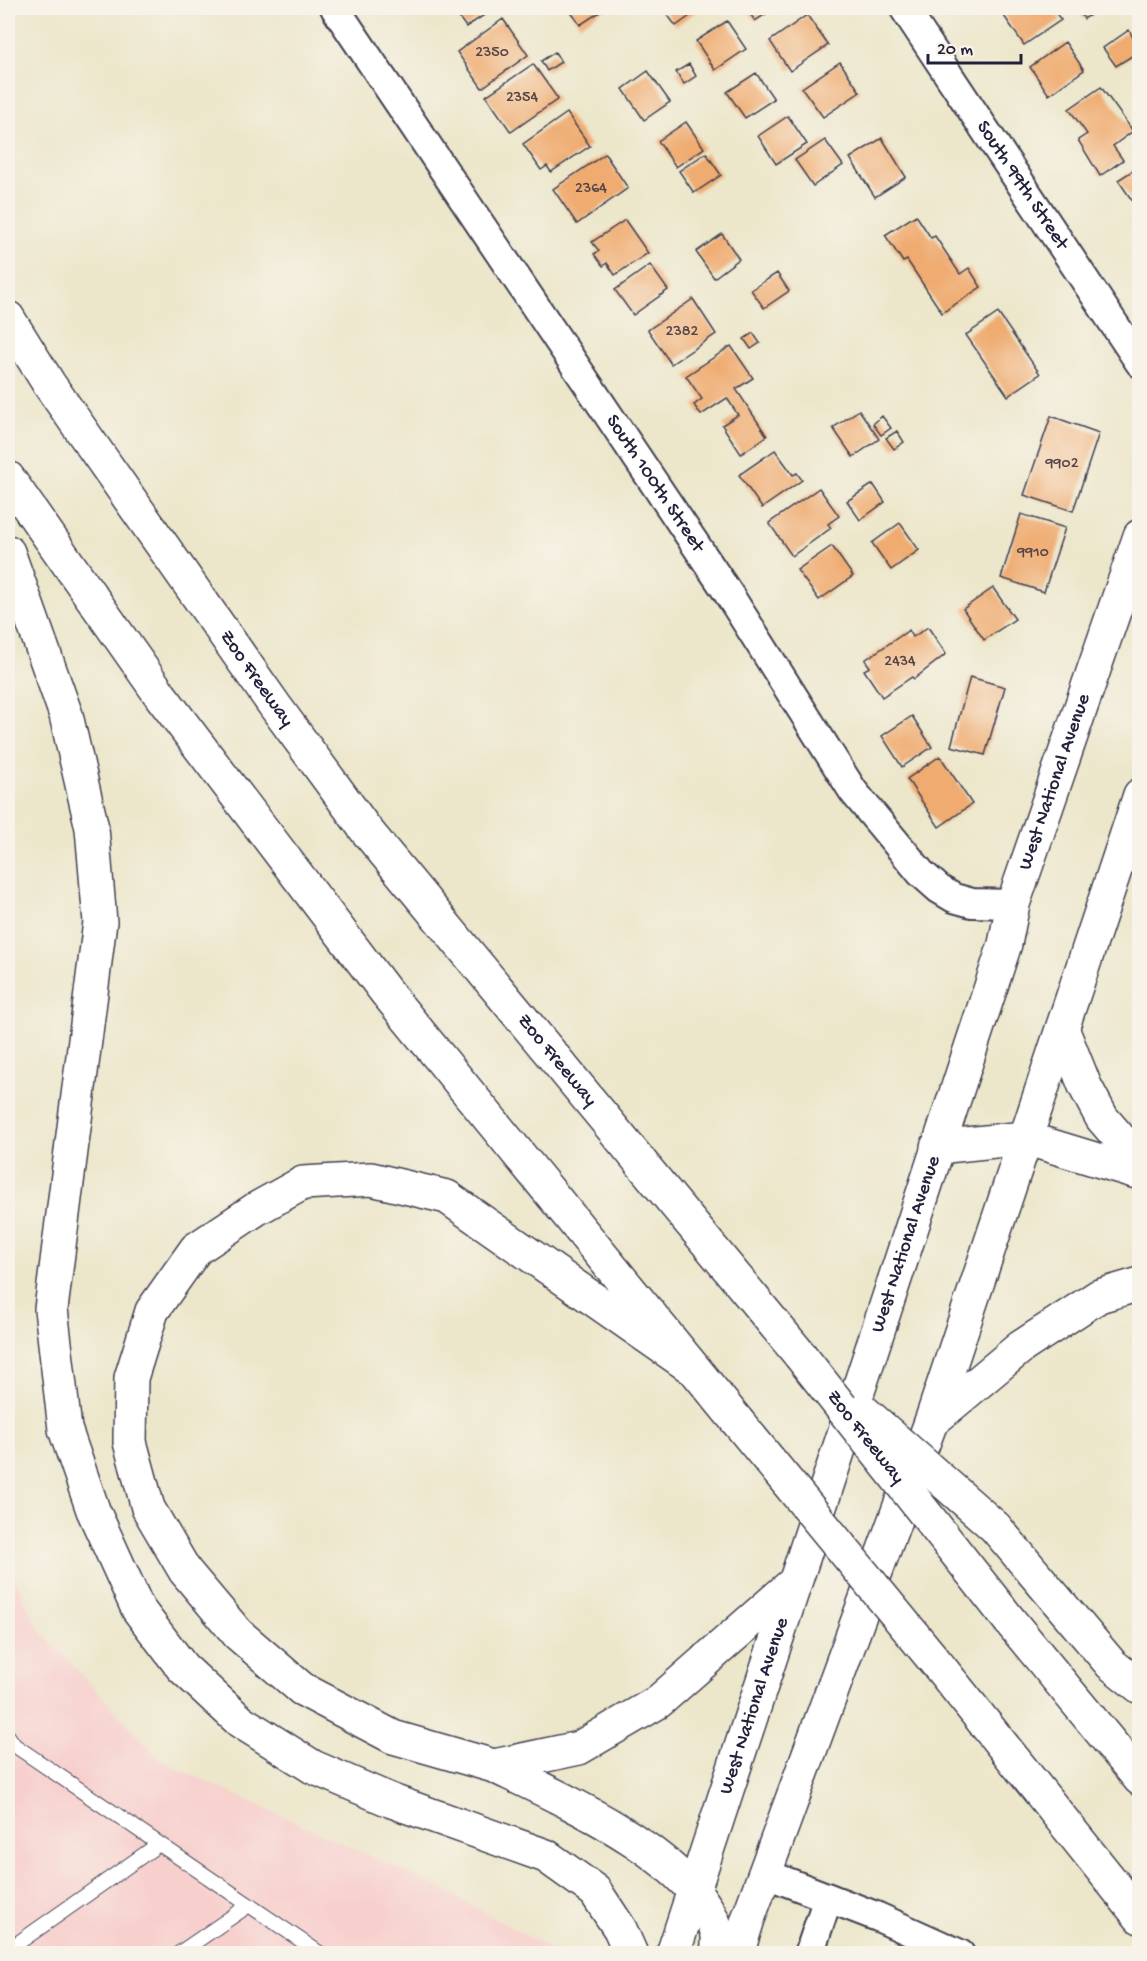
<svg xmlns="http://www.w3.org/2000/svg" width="1147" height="1961" viewBox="0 0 1147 1961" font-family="'Gochi Hand',sans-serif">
<rect width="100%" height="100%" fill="#f7f3e8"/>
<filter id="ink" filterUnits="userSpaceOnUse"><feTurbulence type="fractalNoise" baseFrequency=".0167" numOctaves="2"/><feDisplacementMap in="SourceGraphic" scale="12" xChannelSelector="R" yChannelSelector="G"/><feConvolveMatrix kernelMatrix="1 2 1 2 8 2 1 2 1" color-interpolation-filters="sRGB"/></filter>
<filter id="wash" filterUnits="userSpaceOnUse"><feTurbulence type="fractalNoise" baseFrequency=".008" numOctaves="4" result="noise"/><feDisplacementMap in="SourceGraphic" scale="24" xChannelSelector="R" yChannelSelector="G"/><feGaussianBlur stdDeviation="1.35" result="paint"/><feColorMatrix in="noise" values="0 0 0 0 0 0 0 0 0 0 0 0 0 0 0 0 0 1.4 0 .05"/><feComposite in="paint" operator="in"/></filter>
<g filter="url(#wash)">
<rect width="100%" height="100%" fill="#ece6ca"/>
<!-- built -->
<path fill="#f7d0ce" d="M 8,1564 L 39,1629 L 162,1761 L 438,1887 L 558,1953 L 8,1953 Z"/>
<g id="blocks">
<!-- building -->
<path fill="#efab70" d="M 452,8 L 495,8 L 466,27 Z
M 568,8 L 606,8 L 580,25 Z
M 665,8 L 701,8 L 676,26 L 663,9 Z
M 746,8 L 775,8 L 755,21 Z
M 1016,8 L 1052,8 L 1061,20 L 1024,45 L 1004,16 Z
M 1077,8 L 1101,8 L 1084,19 Z
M 807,15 L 828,45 L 790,71 L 770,41 Z
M 503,19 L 528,55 L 482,88 L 457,52 Z
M 727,21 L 746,49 L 715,70 L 696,41 Z
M 1129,30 L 1140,51 L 1116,66 L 1103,48 Z
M 1065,42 L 1084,70 L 1049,95 L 1030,67 Z
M 555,52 L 561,62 L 547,71 L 541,61 Z
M 840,62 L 860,92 L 823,117 L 802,88 Z
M 533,64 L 558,99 L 511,132 L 486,96 Z
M 689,64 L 696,76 L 684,84 L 676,72 Z
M 648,71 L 670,102 L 644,120 L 623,89 Z
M 756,73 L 774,99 L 745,118 L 727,92 Z
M 1101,87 L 1133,131 L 1113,146 L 1123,160 L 1100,176 L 1078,140 L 1087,134 L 1069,109 Z
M 567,113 L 590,146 L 551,172 L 547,166 L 541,170 L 523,144 Z
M 788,116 L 807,144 L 776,164 L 758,136 Z
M 686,122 L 704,148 L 676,167 L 658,141 Z
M 882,138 L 906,177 L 875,197 L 850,158 Z
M 825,140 L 843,165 L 813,186 L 795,160 Z
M 706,153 L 721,175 L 694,193 L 679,171 Z
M 605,154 L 628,188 L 577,224 L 553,189 Z
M 1140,166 L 1140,212 L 1118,180 Z
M 916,215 L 931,238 L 935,236 L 960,274 L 969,268 L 981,287 L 942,313 L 907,260 L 903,262 L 885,235 Z
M 625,220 L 648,253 L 615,275 L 607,263 L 603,266 L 594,254 L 599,251 L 592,242 Z
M 722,234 L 739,259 L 714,278 L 696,252 Z
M 650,265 L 668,290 L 633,315 L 615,290 Z
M 777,273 L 789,291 L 764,308 L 751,290 Z
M 693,299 L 716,334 L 671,364 L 648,330 Z
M 998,313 L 1040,374 L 1008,396 L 966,335 Z
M 753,333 L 760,343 L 751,349 L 744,339 Z
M 731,346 L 753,378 L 736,389 L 767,436 L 741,454 L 722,425 L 738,415 L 727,398 L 701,415 L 694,405 L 702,399 L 686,376 Z
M 859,410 L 879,439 L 853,457 L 833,428 Z
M 882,416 L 891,428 L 881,435 L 873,424 Z
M 1051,416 L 1099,433 L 1073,511 L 1024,495 Z
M 897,431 L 904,442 L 894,449 L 886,438 Z
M 775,450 L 793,475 L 797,473 L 802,480 L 762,508 L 739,475 Z
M 873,484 L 885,502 L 860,520 L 847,501 Z
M 819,488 L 839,516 L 828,524 L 831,528 L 792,556 L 769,523 Z
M 1021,514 L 1065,528 L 1044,592 L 1001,578 Z
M 900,523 L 919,550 L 891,570 L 872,543 Z
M 832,546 L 853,576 L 819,600 L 797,570 Z
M 993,588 L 1015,619 L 984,640 L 963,609 Z
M 928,627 L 946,654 L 914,679 L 912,677 L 882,697 L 864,670 L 870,667 L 865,660 L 909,630 L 913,637 Z
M 970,677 L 1005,687 L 985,755 L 951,746 Z
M 912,716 L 932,747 L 902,767 L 882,736 Z
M 940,756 L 972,804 L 939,827 L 907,779 Z"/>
</g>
</g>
<g filter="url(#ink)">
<use href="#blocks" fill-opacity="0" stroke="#403f50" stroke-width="1.5"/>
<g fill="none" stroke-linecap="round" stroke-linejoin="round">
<defs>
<path id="lane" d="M 8,1736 L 14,1745 L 321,1954
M 8,1950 L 159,1844
M 178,1954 L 249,1905"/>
<g id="street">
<path id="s1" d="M 335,8 L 728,593 L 853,791 L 921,873 L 939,889 L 954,898 L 972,903 L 1013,904"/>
<path id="s2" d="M 904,8 L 1140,363"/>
<path d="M 764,1873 L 878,1917 L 960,1954"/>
<path d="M 809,1954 L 828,1898"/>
</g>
<g id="secondary">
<path id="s3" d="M 673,1954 L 1005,944 L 1013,904 L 1140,536"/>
<path d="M 737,1954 L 748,1919 L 931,1422 L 1140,795"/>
</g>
<g id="highway">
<path id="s4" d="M 8,318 L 49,384 L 275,706 L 366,830 L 800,1355"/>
<path d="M 8,478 L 161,696 L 386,992 L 737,1421"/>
<path d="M 8,552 L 66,715 L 92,828 L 100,922 L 51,1309 L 65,1429 L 93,1510 L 138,1609 L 182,1667 L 240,1721 L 313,1767 L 392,1801 L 546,1856 L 595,1891 L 620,1929 L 631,1954"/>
<path d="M 1063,1031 L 1085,1086 L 1102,1118 L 1140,1162"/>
<path d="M 937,1147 L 1025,1138 L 1140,1173"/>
<path d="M 695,1370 L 447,1197 L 371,1179 L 303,1183 L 256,1209 L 196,1249 L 152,1311 L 131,1378 L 130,1442 L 148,1508 L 185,1571 L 238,1634 L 302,1689 L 393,1737 L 494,1766 L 579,1748 L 658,1702 L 795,1582"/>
<path d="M 931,1422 L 1021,1347 L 1099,1296 L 1140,1284"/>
<path d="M 995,1527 L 1111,1664 L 1140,1687"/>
<path d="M 1010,1621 L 1140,1779"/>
<path d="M 938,1665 L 1140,1917"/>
<path d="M 494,1766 C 560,1798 694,1856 717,1931 C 719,1938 718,1946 717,1954"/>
</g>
</defs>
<!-- lane casing -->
<use href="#lane" stroke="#403f50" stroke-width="16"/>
<!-- street casing -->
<use href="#street" stroke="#403f50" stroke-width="32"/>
<!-- secondary casing -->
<use href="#secondary" stroke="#403f50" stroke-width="36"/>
<!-- highway casing -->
<use href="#highway" stroke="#403f50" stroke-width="36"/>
<!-- lane -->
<use href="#lane" stroke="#fff" stroke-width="14"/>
<!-- street -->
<use href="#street" stroke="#fff" stroke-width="28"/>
<!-- secondary -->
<use href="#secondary" stroke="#fff" stroke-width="33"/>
<!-- highway -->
<use href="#highway" stroke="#fff" stroke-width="33"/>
<defs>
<g id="highway-bridge">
<path id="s5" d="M 800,1355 L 1010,1621"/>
<path d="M 863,1411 L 995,1527"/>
<path d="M 737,1421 L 938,1665"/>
</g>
</defs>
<!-- highway-bridge casing -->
<use href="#highway-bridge" stroke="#403f50" stroke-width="36" stroke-linecap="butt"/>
<!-- highway-bridge -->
<use href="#highway-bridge" stroke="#fff" stroke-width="33"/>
</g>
</g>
<g text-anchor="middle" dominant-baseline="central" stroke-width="4.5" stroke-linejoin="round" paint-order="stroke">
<!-- number labels -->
<g font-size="16" fill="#554448">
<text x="492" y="53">2350</text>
<text x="522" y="98">2354</text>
<text x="591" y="189">2364</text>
<text x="682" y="332">2382</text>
<text x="1062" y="464">9902</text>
<text x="1033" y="553">9910</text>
<text x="900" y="662">2434</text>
</g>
<!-- street labels -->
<g font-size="20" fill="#22223b" stroke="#f7f3e8">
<text stroke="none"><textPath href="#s2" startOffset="213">South 99th Street</textPath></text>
<text stroke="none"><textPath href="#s1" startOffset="573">South 100th Street</textPath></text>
<text stroke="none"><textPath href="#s4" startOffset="438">Zoo Freeway</textPath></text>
<text stroke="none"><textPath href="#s3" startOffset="1233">West National Avenue</textPath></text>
<text stroke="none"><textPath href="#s4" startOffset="924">Zoo Freeway</textPath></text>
<text stroke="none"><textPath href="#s3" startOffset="747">West National Avenue</textPath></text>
<text stroke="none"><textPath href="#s5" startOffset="105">Zoo Freeway</textPath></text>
<text stroke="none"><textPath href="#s3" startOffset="261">West National Avenue</textPath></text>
</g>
</g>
<!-- margin -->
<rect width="1147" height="1961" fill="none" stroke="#f7f3e8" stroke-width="30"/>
<!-- scale -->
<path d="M928 54v9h93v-9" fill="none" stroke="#22223b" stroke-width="3"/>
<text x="937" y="54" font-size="18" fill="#22223b" stroke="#f7f3e8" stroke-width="4.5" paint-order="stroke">20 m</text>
</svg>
